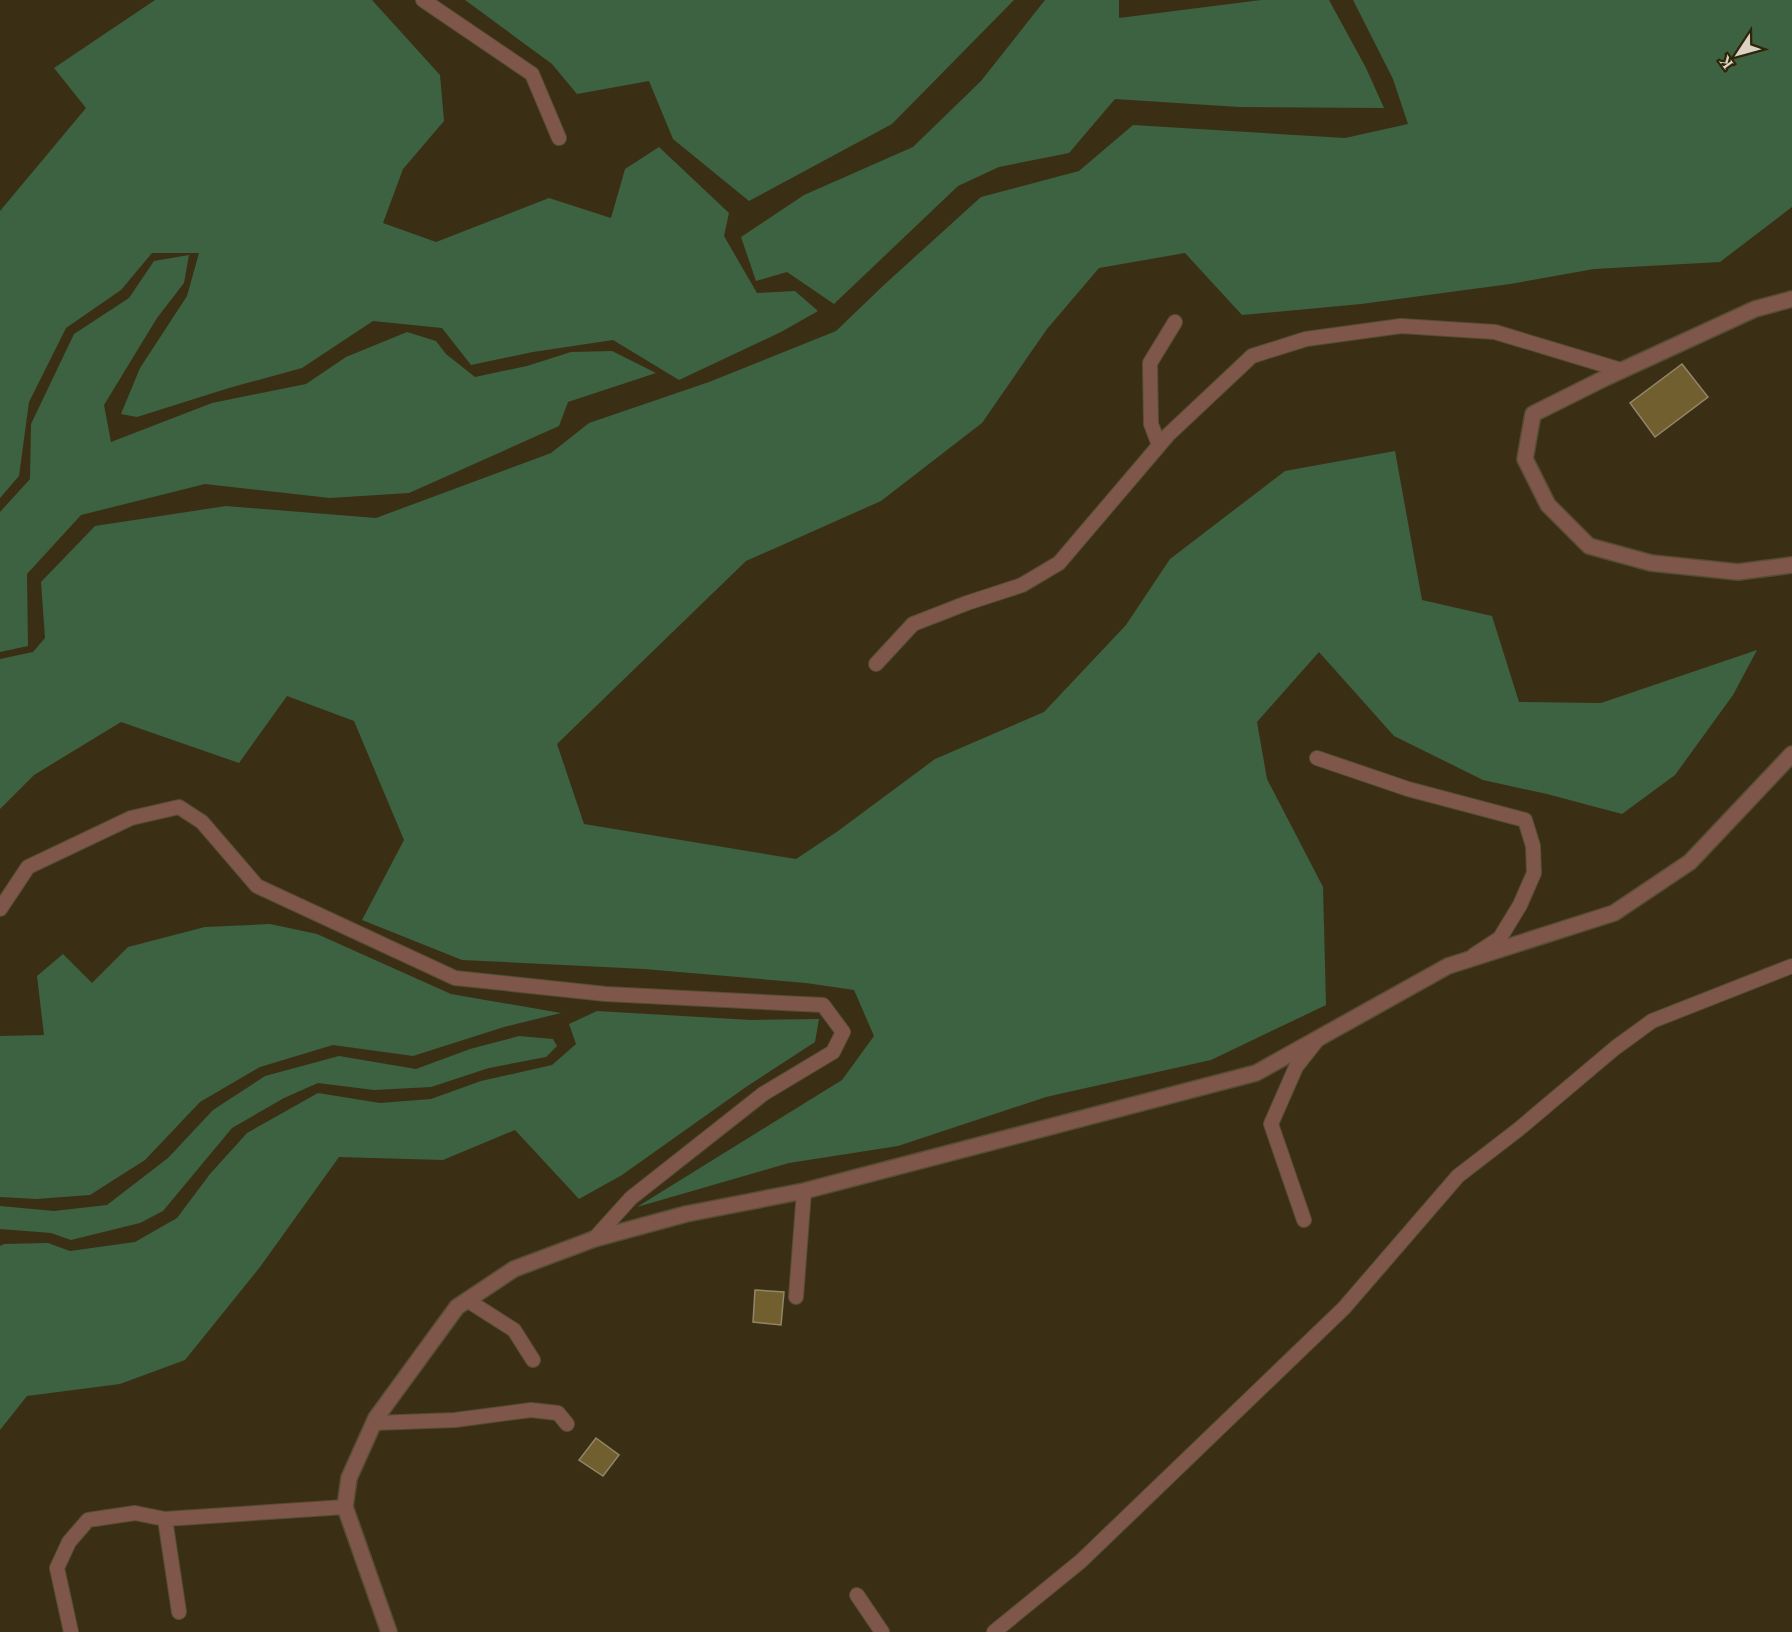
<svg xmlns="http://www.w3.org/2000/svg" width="1792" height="1632" viewBox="0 0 1792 1632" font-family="Spectral,serif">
<rect width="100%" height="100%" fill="#3a2f14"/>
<!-- forest -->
<path fill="#3c6241" d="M 155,0 L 372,0 L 440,75 L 444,121 L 403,169 L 383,223 L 436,242 L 549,198 L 611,218 L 625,169 L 659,147 L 729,213 L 724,236 L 757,293 L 795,291 L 818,311 L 781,332 L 679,380 L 613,340 L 533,352 L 471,365 L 442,328 L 373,321 L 302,368 L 229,388 L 137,417 L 121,414 L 140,368 L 187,296 L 199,253 L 152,253 L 121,290 L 66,328 L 29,402 L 19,476 L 0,498 L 0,211 L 86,108 L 54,68 Z
M 465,0 L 1014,0 L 892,124 L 749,201 L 673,139 L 649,81 L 577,94 L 552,64 Z
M 1045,0 L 1119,0 L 1119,18 L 1261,0 L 1329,0 L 1366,68 L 1384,108 L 1239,107 L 1115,99 L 1069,153 L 999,167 L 958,186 L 834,304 L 787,272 L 756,281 L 741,237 L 804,195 L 913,147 L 981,81 Z
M 1353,0 L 1792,0 L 1792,207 L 1720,262 L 1594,269 L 1510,284 L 1361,304 L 1242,315 L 1185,253 L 1099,268 L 1047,329 L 982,423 L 881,501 L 746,561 L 557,744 L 584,824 L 796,859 L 838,831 L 935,759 L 1044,712 L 1126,625 L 1170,559 L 1285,471 L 1395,451 L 1422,600 L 1492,616 L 1519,702 L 1601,703 L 1757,650 L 1733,695 L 1675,775 L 1622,814 L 1547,794 L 1483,780 L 1394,736 L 1319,652 L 1257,722 L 1267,779 L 1323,887 L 1326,1005 L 1211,1060 L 1046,1097 L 898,1146 L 789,1163 L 637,1207 L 842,1080 L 874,1036 L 854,990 L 806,983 L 644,969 L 462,960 L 362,920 L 404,840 L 354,721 L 287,696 L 239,763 L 121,722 L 34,775 L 0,809 L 0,659 L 33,652 L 45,638 L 41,582 L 95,526 L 226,506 L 376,518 L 551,453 L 589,423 L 709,382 L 836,331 L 885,284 L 981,197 L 1079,171 L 1133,125 L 1345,138 L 1408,124 L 1393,79 Z
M 189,255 L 184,283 L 157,318 L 104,405 L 111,442 L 212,403 L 306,384 L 346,357 L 407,332 L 436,341 L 446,354 L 475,377 L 527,366 L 571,352 L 612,351 L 656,373 L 568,402 L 559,426 L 409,493 L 330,498 L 205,484 L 81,515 L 27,574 L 28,646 L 0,652 L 0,512 L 30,479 L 31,424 L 74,334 L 129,298 L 154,261 Z
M 270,924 L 317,934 L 451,994 L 561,1013 L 504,1027 L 413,1056 L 333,1045 L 260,1067 L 200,1102 L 145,1160 L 90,1195 L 36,1199 L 0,1197 L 0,1036 L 44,1035 L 37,976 L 63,954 L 92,983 L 128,947 L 205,927 Z
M 597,1011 L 751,1020 L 819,1019 L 815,1042 L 746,1087 L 622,1175 L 579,1199 L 515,1130 L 443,1160 L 339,1157 L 260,1267 L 185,1360 L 120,1384 L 27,1396 L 0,1430 L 0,1246 L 4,1244 L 48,1243 L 70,1251 L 135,1242 L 177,1218 L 210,1174 L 247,1133 L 318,1093 L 380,1103 L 431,1099 L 481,1081 L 552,1065 L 576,1044 L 569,1024 Z
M 519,1036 L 553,1039 L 557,1046 L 546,1057 L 489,1068 L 431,1087 L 374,1090 L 318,1083 L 284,1098 L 232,1128 L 163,1211 L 140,1223 L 71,1240 L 51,1233 L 0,1229 L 0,1206 L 54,1211 L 107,1205 L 168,1158 L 213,1110 L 265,1076 L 339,1056 L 416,1069 L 470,1049 Z"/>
<!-- building -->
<path fill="#725f30" stroke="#928668" stroke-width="1.5" d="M 1682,364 L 1708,397 L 1655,437 L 1630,403 Z
M 755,1290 L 784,1292 L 781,1325 L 753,1322 Z
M 596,1438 L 619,1455 L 603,1476 L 579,1460 Z"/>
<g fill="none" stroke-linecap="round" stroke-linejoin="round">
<defs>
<path id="minor" d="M 423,0 L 532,74 L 559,138
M 1159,445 L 1151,424 L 1150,363 L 1175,322
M 876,664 L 913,624 L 967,603 L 1022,585 L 1059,563 L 1168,435 L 1252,356 L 1306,339 L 1401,326 L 1495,332 L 1621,370
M 1317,758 L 1408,789 L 1525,820 L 1533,846 L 1534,873 L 1520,905 L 1500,938 L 1474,955
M 0,909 L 28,867 L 131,818 L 179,807 L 202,822 L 257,886 L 455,978 L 606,994 L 823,1005 L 843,1032 L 833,1052 L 763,1094 L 631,1198 L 594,1239
M 1304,1220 L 1271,1124 L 1296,1067 L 1318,1039
M 796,1297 L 804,1191
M 467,1300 L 514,1330 L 533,1360
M 374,1423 L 455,1420 L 531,1410 L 558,1413 L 567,1424
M 165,1519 L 179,1612
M 857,1595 L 882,1632
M 71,1632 L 57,1568 L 69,1542 L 88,1520 L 135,1513 L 165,1519 L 345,1507
M 994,1632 L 1081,1561 L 1344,1308 L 1458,1176 L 1519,1129 L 1615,1048 L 1652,1021 L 1792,966"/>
<path id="tertiary" d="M 1792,299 L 1755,309 L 1605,378 L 1533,414 L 1525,459 L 1548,505 L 1589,546 L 1651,563 L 1738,572 L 1792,565
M 389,1632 L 345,1507 L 349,1478 L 376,1418 L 457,1307 L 514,1269 L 594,1239 L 686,1214 L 804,1191 L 1256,1073 L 1448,966 L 1614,913 L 1690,862 L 1792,754"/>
</defs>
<!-- minor casing -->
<use href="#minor" stroke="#574d34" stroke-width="16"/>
<!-- tertiary casing -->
<use href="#tertiary" stroke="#574d34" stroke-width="18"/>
<!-- minor -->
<use href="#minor" stroke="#7f574a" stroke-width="14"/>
<!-- tertiary -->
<use href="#tertiary" stroke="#7f574a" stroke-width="15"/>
</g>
<!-- north arrow -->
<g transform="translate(1738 54) rotate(234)" stroke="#2f2509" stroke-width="4.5" paint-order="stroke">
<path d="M0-4.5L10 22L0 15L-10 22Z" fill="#dad3c3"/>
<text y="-9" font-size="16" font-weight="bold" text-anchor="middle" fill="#dad3c3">K</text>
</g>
</svg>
